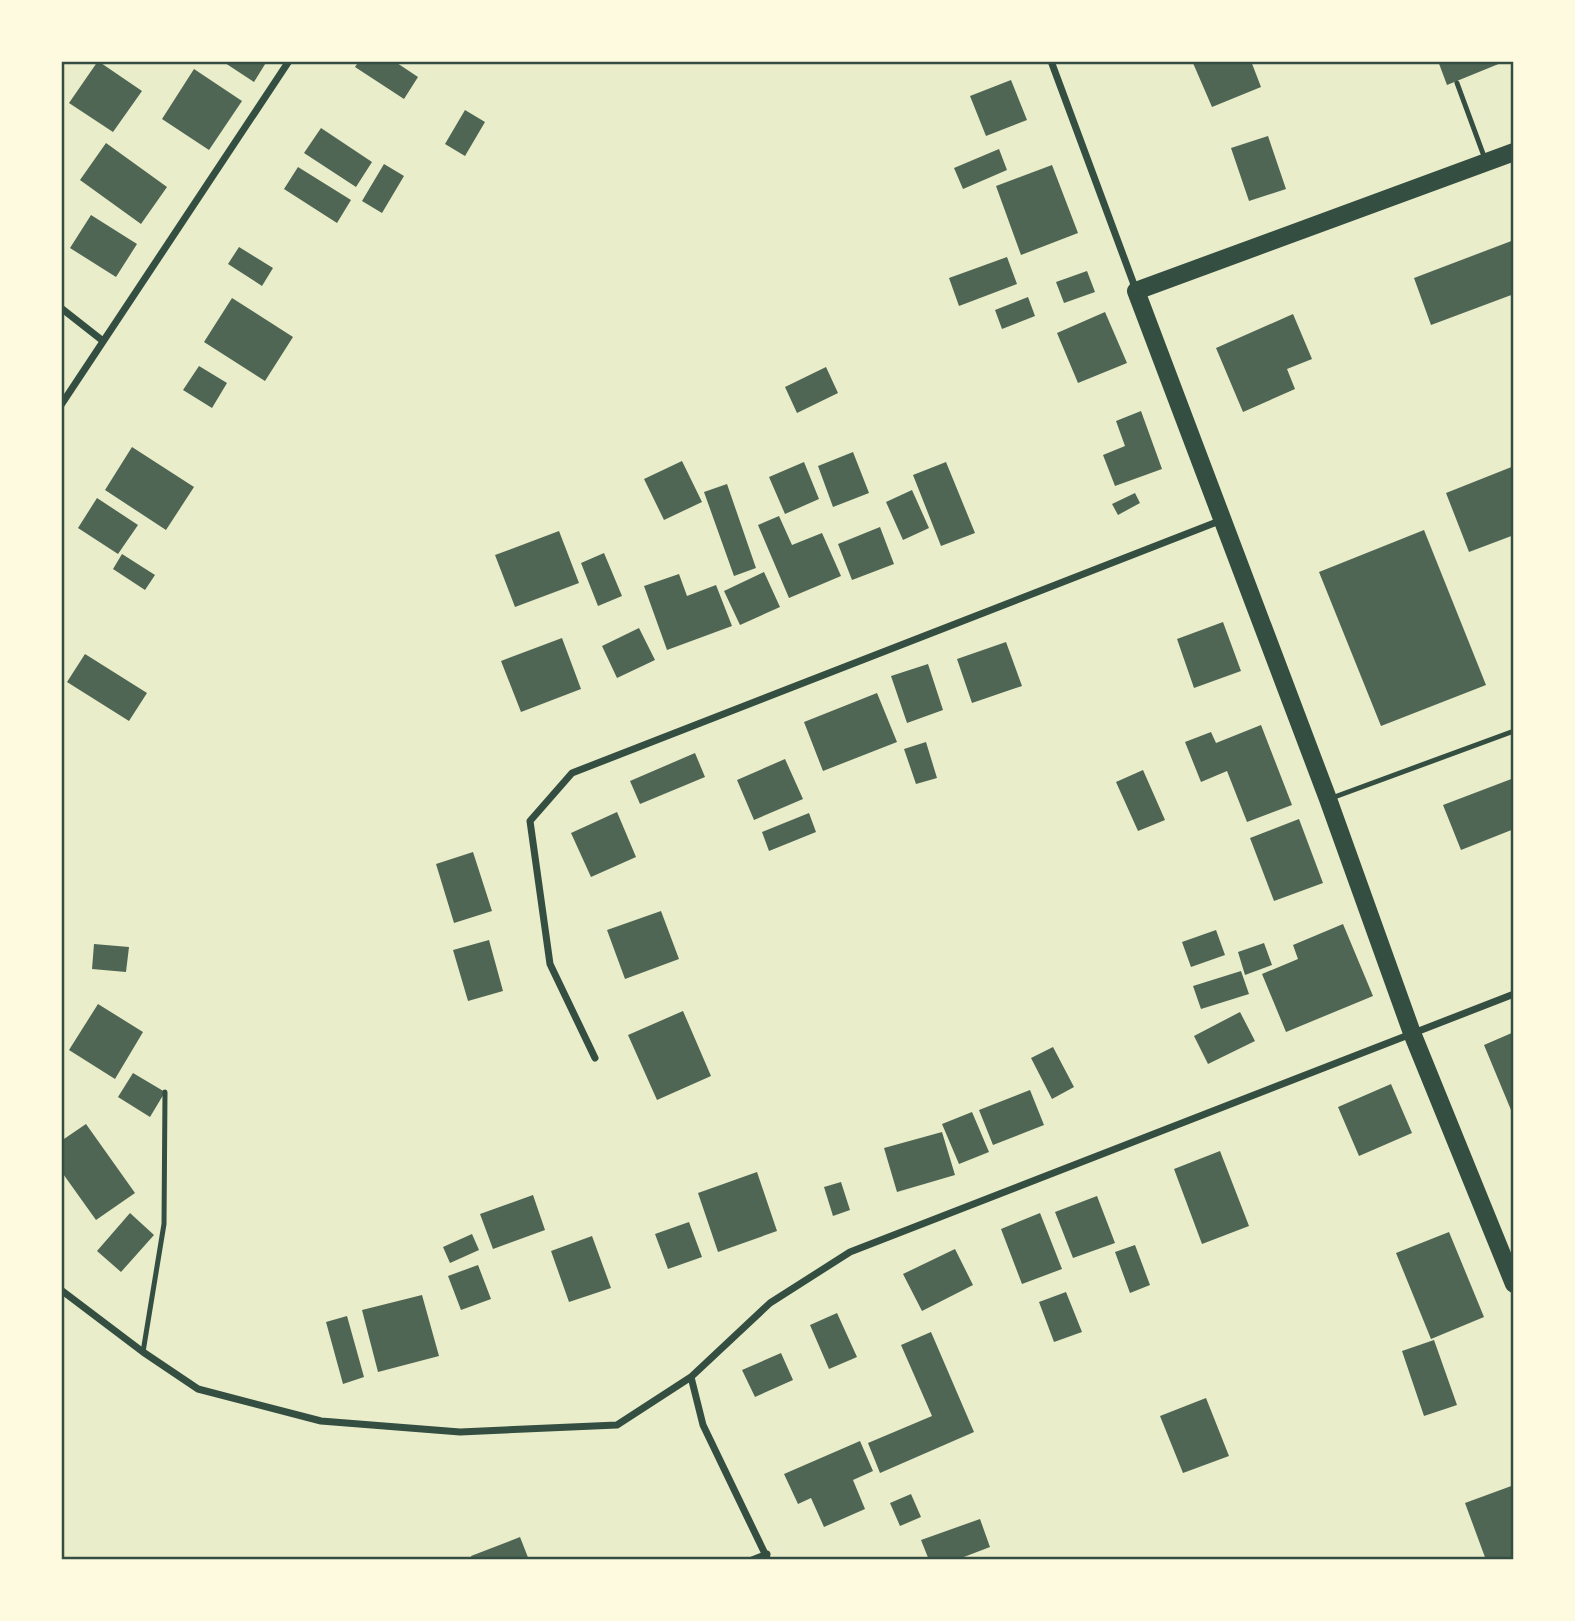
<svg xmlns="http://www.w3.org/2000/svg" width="1575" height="1621" viewBox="0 0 1575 1621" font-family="'Times New Roman',serif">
<rect width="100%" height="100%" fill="#e9edc9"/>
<!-- building -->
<path fill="#4f6655" d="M 98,61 L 142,91 L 113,132 L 69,103 Z
M 222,61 L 267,61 L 254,82 Z
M 359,61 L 394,61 L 418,77 L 404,99 L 355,67 Z
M 1197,61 L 1251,61 L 1261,87 L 1212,107 L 1193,63 Z
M 1438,61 L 1501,61 L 1501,63 L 1447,85 Z
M 194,69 L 242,101 L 209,150 L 162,119 Z
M 1011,80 L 1027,120 L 986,136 L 970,96 Z
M 465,110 L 485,122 L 465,156 L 445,144 Z
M 321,128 L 372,162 L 356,187 L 304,153 Z
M 1268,136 L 1286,189 L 1249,201 L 1231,148 Z
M 106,143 L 167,187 L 141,224 L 80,180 Z
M 999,149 L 1007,170 L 963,189 L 954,168 Z
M 384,164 L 404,176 L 382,213 L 362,201 Z
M 1052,165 L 1078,233 L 1021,255 L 996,186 Z
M 298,167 L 351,200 L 337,223 L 284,189 Z
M 91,215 L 137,244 L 116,277 L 70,248 Z
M 1514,240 L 1514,294 L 1431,325 L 1414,278 Z
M 239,247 L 273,268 L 262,286 L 228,264 Z
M 1007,257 L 1017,284 L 959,306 L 949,278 Z
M 1087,271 L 1095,292 L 1064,303 L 1056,282 Z
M 1028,297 L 1035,316 L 1002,329 L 995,310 Z
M 232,298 L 293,337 L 265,381 L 204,342 Z
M 1105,312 L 1127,363 L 1078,383 L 1057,333 Z
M 1293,314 L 1312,359 L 1287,369 L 1295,389 L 1243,412 L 1216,348 Z
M 199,366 L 227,383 L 212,408 L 183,390 Z
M 826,367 L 838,393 L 797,413 L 785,387 Z
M 1141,411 L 1162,469 L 1115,486 L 1103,455 L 1125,446 L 1116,421 Z
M 132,447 L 194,487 L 166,530 L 105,490 Z
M 853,452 L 869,493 L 833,507 L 818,466 Z
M 682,461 L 702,502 L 664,520 L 644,479 Z
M 804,462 L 819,499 L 785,514 L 769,477 Z
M 946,462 L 975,533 L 941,546 L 913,475 Z
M 1514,466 L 1514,535 L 1469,552 L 1446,493 Z
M 727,484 L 756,568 L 734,576 L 704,492 Z
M 912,490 L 929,528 L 903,540 L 886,502 Z
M 1135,493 L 1140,503 L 1118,515 L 1112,504 Z
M 97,498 L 138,525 L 118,554 L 78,528 Z
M 779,516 L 792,545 L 822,533 L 841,576 L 789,598 L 758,525 Z
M 880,527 L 894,564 L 852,580 L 838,544 Z
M 1424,530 L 1486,685 L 1381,726 L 1319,572 Z
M 559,531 L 579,583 L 515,607 L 495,555 Z
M 604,553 L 622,596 L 598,606 L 581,563 Z
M 122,554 L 155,575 L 145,590 L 113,569 Z
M 764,572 L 780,607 L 740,625 L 724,591 Z
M 679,574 L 687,596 L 716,585 L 732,626 L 667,650 L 644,586 Z
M 1223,622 L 1241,671 L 1194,688 L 1177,639 Z
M 639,628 L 655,660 L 617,678 L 602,646 Z
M 562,638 L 581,689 L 521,712 L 501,661 Z
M 1006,642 L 1022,686 L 972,703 L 957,659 Z
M 85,654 L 147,693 L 129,721 L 67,682 Z
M 928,664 L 943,710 L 907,723 L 891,676 Z
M 877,693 L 897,742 L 823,771 L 804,722 Z
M 1261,725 L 1292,805 L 1247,822 L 1227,771 L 1201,782 L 1185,742 L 1211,732 L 1216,743 Z
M 926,742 L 937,778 L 916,784 L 904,749 Z
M 695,753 L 705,777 L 640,804 L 630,781 Z
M 785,759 L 803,799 L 754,820 L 737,780 Z
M 1143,770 L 1165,820 L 1138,831 L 1116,782 Z
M 1514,778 L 1514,829 L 1461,850 L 1443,805 Z
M 617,812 L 636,857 L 591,877 L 571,833 Z
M 809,813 L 816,832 L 769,851 L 762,832 Z
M 1299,819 L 1323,883 L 1274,901 L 1250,838 Z
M 473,852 L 492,911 L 454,923 L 436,864 Z
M 661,911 L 679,959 L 625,979 L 607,930 Z
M 1343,924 L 1373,996 L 1286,1032 L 1262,974 L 1298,959 L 1293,945 Z
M 1216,930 L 1225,955 L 1191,967 L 1182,942 Z
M 489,940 L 503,991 L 468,1001 L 453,950 Z
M 1264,943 L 1272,965 L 1245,975 L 1238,952 Z
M 94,944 L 129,947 L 126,972 L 92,969 Z
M 1241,971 L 1249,994 L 1201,1009 L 1193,986 Z
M 98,1004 L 143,1032 L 115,1079 L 69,1050 Z
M 683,1011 L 711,1076 L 657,1100 L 628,1035 Z
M 1240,1012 L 1255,1041 L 1208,1064 L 1194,1036 Z
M 1514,1032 L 1514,1108 L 1511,1110 L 1484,1045 Z
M 1053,1047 L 1074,1087 L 1052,1099 L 1031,1058 Z
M 133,1073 L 165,1092 L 150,1117 L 118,1097 Z
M 1391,1084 L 1412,1133 L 1359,1156 L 1338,1107 Z
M 1030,1090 L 1044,1125 L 993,1145 L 979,1110 Z
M 972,1112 L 989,1152 L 959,1164 L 942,1124 Z
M 86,1124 L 135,1193 L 96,1220 L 61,1171 L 61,1141 Z
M 942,1132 L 955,1175 L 897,1192 L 884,1148 Z
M 1220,1151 L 1249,1226 L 1202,1244 L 1174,1169 Z
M 757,1172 L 777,1231 L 718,1252 L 698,1193 Z
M 841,1182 L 850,1210 L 833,1216 L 824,1187 Z
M 533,1195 L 545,1230 L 493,1249 L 480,1214 Z
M 1097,1196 L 1115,1243 L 1073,1258 L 1055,1212 Z
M 130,1213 L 154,1235 L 121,1272 L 97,1251 Z
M 1040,1213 L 1062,1269 L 1022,1284 L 1001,1229 Z
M 689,1222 L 702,1257 L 668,1269 L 655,1234 Z
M 1449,1232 L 1484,1317 L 1431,1339 L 1396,1253 Z
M 472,1234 L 479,1250 L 450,1263 L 443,1247 Z
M 592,1236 L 611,1288 L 569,1302 L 551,1251 Z
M 1135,1245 L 1150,1285 L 1130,1293 L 1115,1252 Z
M 955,1249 L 973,1285 L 922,1311 L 903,1274 Z
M 478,1265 L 491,1299 L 461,1310 L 448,1276 Z
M 1066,1292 L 1082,1332 L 1054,1342 L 1039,1302 Z
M 422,1295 L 439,1356 L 378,1372 L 362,1310 Z
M 837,1313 L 857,1357 L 829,1369 L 810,1325 Z
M 347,1316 L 364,1377 L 343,1384 L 326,1322 Z
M 931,1332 L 974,1432 L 880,1473 L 868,1443 L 932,1416 L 901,1345 Z
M 1434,1340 L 1457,1405 L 1424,1416 L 1402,1351 Z
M 781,1353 L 793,1380 L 755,1397 L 742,1370 Z
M 1206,1398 L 1229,1456 L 1183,1473 L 1160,1416 Z
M 860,1441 L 873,1471 L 853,1480 L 865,1509 L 824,1527 L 811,1498 L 798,1504 L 784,1474 Z
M 1514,1485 L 1514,1560 L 1486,1560 L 1465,1503 Z
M 911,1494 L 921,1517 L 900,1526 L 890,1503 Z
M 980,1519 L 990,1547 L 956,1560 L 929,1560 L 921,1540 Z
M 520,1537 L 529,1560 L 472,1560 L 471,1556 Z"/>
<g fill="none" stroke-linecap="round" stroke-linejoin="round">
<!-- service -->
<path stroke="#344e41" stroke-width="5" d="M 1457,83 L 1485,159
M 1329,799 L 1514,731
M 143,1352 L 164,1224 L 165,1092"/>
<!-- minor -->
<path stroke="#344e41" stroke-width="7" d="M 1051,61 L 1136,290
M 61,308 L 103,341
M 61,405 L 289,61
M 595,1058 L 550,964 L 530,821 L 572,773 L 1222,520
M 61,1290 L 143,1352 L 198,1389 L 321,1421 L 460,1432 L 617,1425 L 691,1377
M 752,1560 L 767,1554
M 768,1560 L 703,1425 L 691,1377 L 770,1303 L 850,1252 L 1514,994"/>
<!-- primary -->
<path stroke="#344e41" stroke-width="18" d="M 1514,152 L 1136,291 L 1328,799 L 1412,1033 L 1514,1284"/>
</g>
<!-- border -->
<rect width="1575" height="1621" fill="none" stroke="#fefae0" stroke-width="126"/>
<rect x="63" y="63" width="1449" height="1495" fill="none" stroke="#344e41" stroke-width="2.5"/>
</svg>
